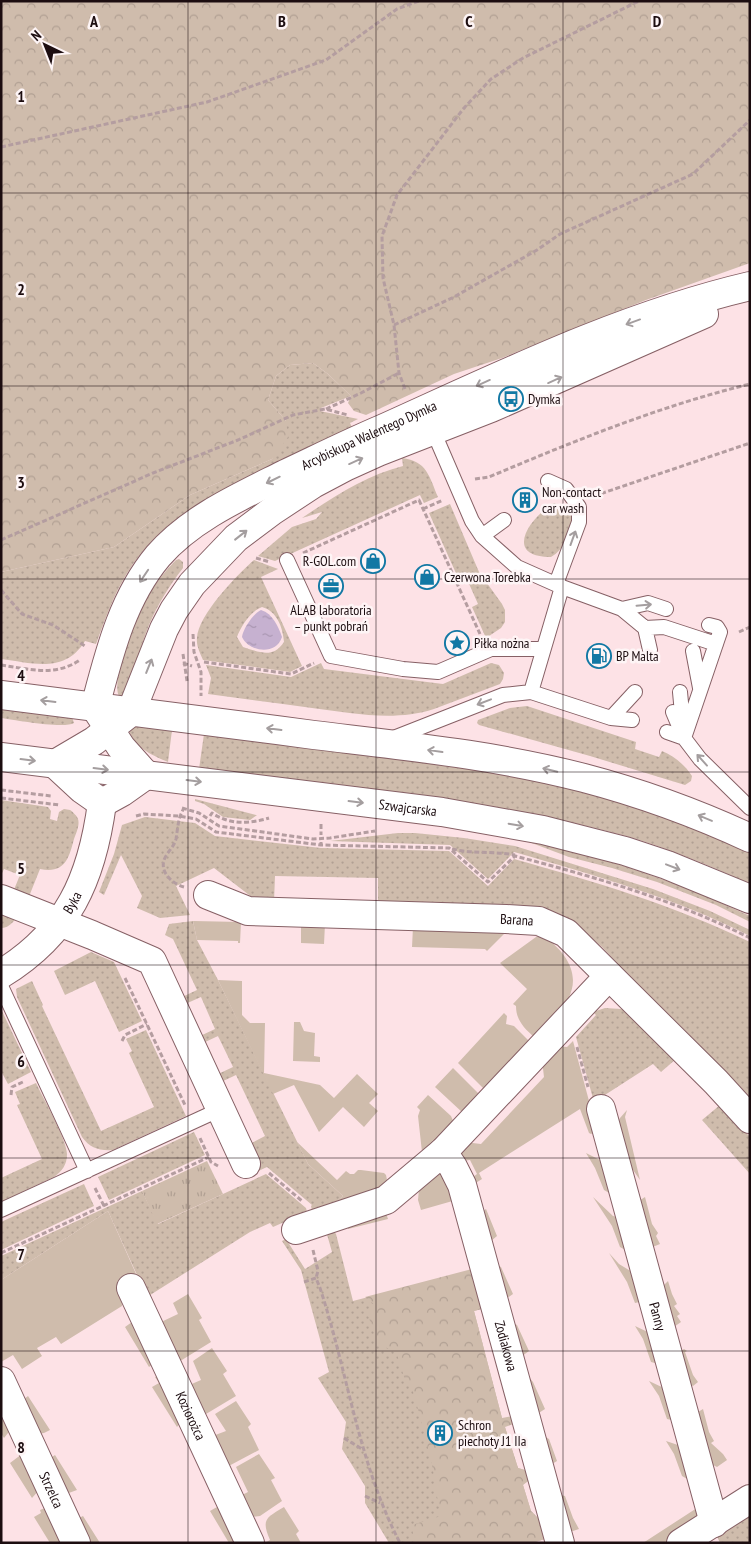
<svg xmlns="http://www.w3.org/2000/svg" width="751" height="1544" viewBox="0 0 751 1544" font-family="'PT Sans Narrow',sans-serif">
<defs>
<pattern id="grass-dots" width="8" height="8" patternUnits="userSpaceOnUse" patternTransform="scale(1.25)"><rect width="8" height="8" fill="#cfbcac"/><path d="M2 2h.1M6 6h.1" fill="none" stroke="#b1a093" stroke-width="1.8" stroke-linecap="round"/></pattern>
<pattern id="forest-crowns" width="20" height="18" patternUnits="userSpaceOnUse" patternTransform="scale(1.25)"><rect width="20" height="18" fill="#cfbcac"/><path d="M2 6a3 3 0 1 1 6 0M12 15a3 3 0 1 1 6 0" fill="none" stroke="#b1a093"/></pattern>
<pattern id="park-tufts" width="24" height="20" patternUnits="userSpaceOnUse" patternTransform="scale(1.25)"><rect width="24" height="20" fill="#cfbcac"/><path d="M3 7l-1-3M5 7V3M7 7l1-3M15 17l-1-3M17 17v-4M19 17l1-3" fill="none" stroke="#b1a093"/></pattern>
<pattern id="water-ripples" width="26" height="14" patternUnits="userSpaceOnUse" patternTransform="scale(1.25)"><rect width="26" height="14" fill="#c6b1d0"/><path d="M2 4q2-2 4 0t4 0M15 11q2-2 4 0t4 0" fill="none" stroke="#aa97b2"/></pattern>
</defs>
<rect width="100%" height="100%" fill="#fde2e6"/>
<!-- grass -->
<path fill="url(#grass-dots)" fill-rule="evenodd" d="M 313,363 L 328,374 L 351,396 L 321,408 L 320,411 L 358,419 L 350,423 L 355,434 C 326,447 297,459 268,472 C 210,496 160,518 126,575 C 113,596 105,620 96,644 L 85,641 C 65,674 33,663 1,659 L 1,572 L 114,547 L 190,495 L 272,459 L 286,421 L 268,400 L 276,376 L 290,365 Z
M 402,458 C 427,461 429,476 438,497 L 424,503 L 420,495 L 275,561 L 258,556 L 292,527 L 316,519 L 322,512 L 302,518 C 333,497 367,475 403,466 Z
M 554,503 L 566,507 L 562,511 L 565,513 L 568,509 L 572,517 C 571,532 564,550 551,557 C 502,557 530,517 554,503 Z
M 450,504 L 479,572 L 502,604 L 505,610 L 505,622 L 501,628 L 486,638 L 472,607 L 478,604 L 466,577 L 459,580 L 429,513 Z
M 179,559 L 183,562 L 183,568 C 169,586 158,604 149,625 C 139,650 136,671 123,695 L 119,696 C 110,680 138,613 147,597 C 155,584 165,571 176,560 Z
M 254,560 L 278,569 L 261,577 L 302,666 L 290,672 L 203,660 C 200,653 196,645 197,638 C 198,615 237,575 254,560 ZM 262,607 C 277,611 283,628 284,642 C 273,659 259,652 243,647 L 237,637 C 241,626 251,611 262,607 Z
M 321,663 L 324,669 L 443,684 L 491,663 L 499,665 L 504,673 L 503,679 L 500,684 L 434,709 C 394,722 352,713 312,708 C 277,703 243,699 208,694 L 211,678 L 206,665 L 291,677 Z
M 527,706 L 636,742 L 635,749 L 659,757 L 662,751 C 674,756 685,765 692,776 L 691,781 L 685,785 L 590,756 L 479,725 L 477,723 L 478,720 L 510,708 Z
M 1,709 L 72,717 L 74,723 C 64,729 15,720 1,718 Z
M 135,726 L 172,730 L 168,762 C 154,756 137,749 130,733 L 130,730 Z
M 204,734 C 388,757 581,769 750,853 L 750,884 C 710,866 668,848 626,836 C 488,798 340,787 199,769 Z
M 195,799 L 256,815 L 257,815 L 250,820 L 223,817 L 204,804 L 195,801 Z
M 1,800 L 48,807 L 51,811 L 50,819 L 57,821 L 59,812 L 64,809 L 70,810 C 73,812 77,816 78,819 C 80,825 76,833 74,839 C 69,858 65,874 40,869 L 28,899 L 13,892 L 20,875 L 4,869 L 1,875 Z
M 145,817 L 195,823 L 215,836 L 321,848 L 449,851 L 488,886 L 514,859 C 596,882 673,905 750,942 L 750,1107 L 602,947 L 583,931 L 378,905 L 378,878 L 275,876 L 274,902 L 253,898 L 214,868 L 176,886 L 190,915 L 160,918 L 137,908 L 142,896 L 121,855 L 104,895 L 99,892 L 114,854 L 122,825 Z
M 398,833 L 415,833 L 464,838 L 515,846 L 653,889 L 710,911 L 750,930 L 750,936 C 675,898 594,875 514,852 L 488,879 L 450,845 L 330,841 Z
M 529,842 C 605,856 679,883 750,916 L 750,922 L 716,905 L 657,882 L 612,868 L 569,857 Z
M 1,909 L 18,916 C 13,922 9,928 1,928 Z
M 193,921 L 197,940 L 218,980 L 308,1164 L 343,1196 L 335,1203 L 312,1211 L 311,1206 L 312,1205 L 267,1167 L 243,1178 L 238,1168 L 248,1145 L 265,1136 L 236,1075 L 219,1083 L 216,1075 L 233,1067 L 218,1036 L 201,1044 L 198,1037 L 215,1029 L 201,997 L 183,1005 L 180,998 L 197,990 L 173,939 L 165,935 L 169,924 Z
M 91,952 L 114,962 L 142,1021 L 119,1032 L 95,981 L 65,995 L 54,971 Z
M 32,981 L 43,1005 L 42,1006 L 101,1131 L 154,1107 L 129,1053 L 132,1051 L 126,1039 L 146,1030 L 186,1116 L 113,1150 C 99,1151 90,1148 82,1137 L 17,997 L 16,989 Z
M 605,1008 L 621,1009 L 628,1012 L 676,1059 L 661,1072 L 653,1064 L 594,1102 L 576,1037 L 596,1015 L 593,1012 Z
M 1,1009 L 31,1072 L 8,1084 L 1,1071 Z
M 36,1083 C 43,1098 67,1140 67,1154 C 67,1165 62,1171 54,1177 L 1,1202 L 1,1178 L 42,1159 L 17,1105 L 20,1104 L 15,1092 Z
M 720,1105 L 750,1137 L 750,1174 L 702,1120 Z
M 194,1132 L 205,1155 L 109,1200 L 98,1177 Z
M 266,1174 L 306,1208 L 307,1212 L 273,1227 L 270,1223 L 250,1232 L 147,1297 L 108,1211 L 1,1280 L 1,1256 L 142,1191 L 158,1224 Z
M 84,1184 L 94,1206 L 1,1250 L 1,1222 Z
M 332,1229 L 336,1234 L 353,1301 L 472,1270 L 485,1308 L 474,1311 L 502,1418 L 518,1468 L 528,1471 L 523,1485 L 531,1511 L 544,1524 L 548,1538 L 532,1543 L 389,1543 L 365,1503 L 365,1486 L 342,1449 L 346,1422 L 318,1378 L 329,1372 L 301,1270 L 282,1241 L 286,1239 L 305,1269 L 332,1252 L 326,1231 Z
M 750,1510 L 750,1543 L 720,1543 L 716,1534 Z"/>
<!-- forest -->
<path fill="url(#forest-crowns)" d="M 1,1 L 750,1 L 750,263 L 646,300 L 502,358 L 454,374 L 366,415 L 354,411 L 348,403 L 351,396 L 328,374 L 313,363 L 290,365 L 276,376 L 268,400 L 286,421 L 288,437 L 272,459 L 190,495 L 114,547 L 1,572 Z
M 472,1269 L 485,1308 L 474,1311 L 502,1418 L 513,1416 L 516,1423 L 505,1427 L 518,1468 L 528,1471 L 531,1479 L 523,1485 L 531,1511 L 544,1524 L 548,1538 L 532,1543 L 414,1543 L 412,1525 L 441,1516 C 437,1501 436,1486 433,1470 C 427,1443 420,1415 412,1388 L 405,1380 L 397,1354 L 377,1342 L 368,1315 L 375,1305 L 365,1297 Z"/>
<!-- park -->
<path fill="url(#park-tufts)" d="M 207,1161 L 223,1194 L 157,1224 L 142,1191 Z"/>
<!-- garden -->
<path fill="#cfbcac" d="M 193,921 L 241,922 L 240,943 L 238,943 L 238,941 L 197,940 Z
M 301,923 L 325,924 L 324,944 L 301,943 Z
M 413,927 L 504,930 L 504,934 L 487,951 L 485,949 L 412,947 Z
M 544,936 C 564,951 582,973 568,999 C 562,1012 544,1027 534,1037 C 524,1028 516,1020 516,1006 L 513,1004 L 527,989 L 500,963 L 536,937 Z
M 218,980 L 242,981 L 242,1015 L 250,1023 L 265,1023 L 264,1073 L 320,1085 L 334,1098 L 357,1074 L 378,1094 L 369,1103 L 378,1111 L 364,1127 L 343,1107 L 319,1132 L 294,1085 L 273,1094 Z
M 504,1013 L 507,1016 L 506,1024 L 514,1026 L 530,1042 L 485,1090 L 458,1063 Z
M 294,1022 L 300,1022 L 304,1031 L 315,1033 L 314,1056 L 320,1057 L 320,1062 L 293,1061 Z
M 573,1041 L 597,1131 L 591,1134 L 589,1133 L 580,1109 L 479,1173 L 482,1179 L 471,1186 L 466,1182 L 477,1174 L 470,1160 L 462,1161 L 460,1156 L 464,1142 L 481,1144 L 544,1077 L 542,1060 L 557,1046 L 567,1047 Z
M 453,1068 L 480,1095 L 463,1113 L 435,1087 Z
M 428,1095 L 451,1116 L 454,1123 L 425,1154 L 422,1152 L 418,1116 L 420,1110 L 417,1107 Z
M 627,1110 L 625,1117 L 640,1180 L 624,1157 L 616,1126 L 620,1118 Z
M 297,1142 L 337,1180 L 346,1171 L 350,1174 L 354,1174 L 358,1170 L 361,1170 L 384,1173 L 386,1175 L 388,1185 L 335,1203 L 343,1196 L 308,1164 Z
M 586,1153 L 606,1163 L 611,1194 L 604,1190 L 595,1168 Z
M 438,1170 L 448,1172 L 456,1200 L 421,1210 L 418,1200 L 419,1189 Z
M 593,1197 L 613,1216 L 621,1218 L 627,1251 L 620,1247 L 612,1226 Z
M 645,1197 L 652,1224 L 658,1233 L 656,1236 L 660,1244 L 650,1248 L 637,1202 Z
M 486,1209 L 497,1236 L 491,1241 L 480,1213 Z
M 385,1210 L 388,1219 L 348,1229 L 348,1224 Z
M 108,1211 L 137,1276 L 121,1285 L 122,1306 L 61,1344 L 56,1337 L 37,1348 L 42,1356 L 22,1369 L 13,1355 L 1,1362 L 1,1280 Z
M 609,1253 L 619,1264 L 637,1275 L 644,1301 L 635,1303 L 627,1282 Z
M 497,1265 L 501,1267 L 513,1294 L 500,1303 Z
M 668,1281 L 672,1294 L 677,1304 L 674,1306 L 680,1314 L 677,1316 L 681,1322 L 671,1329 L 660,1289 Z
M 188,1294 L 202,1318 L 199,1320 L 211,1342 L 177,1363 L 159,1323 L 178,1314 L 173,1303 Z
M 132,1322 L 152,1365 L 149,1367 L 125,1327 Z
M 513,1323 L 517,1325 L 529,1351 L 518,1359 Z
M 635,1326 L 652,1334 L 662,1365 L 651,1362 L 643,1339 Z
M 212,1348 L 227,1371 L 223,1374 L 236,1396 L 201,1417 L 187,1386 L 201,1380 L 193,1361 Z
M 684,1349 L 687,1351 L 685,1352 L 693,1375 L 698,1382 L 693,1386 L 686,1382 L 678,1353 Z
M 160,1375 L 181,1422 L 177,1427 L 152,1387 L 159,1383 L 155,1377 Z
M 528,1376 L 533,1382 L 545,1409 L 534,1416 Z
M 649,1381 L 668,1390 L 676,1421 L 667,1419 L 659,1396 Z
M 28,1396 L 50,1430 L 44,1433 L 38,1434 L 19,1403 Z
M 1,1401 L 12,1428 L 4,1438 L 1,1433 Z
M 236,1401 L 251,1424 L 248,1427 L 259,1450 L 225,1468 L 210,1437 L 226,1431 L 215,1414 Z
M 703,1409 L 709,1432 L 714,1441 L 711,1443 L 723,1454 L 727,1460 L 717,1467 L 713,1465 L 708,1454 L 697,1415 L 698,1412 Z
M 544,1436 L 549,1439 L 557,1461 L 547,1467 Z
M 666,1441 L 684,1447 L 689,1480 L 682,1476 L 674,1454 Z
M 22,1454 L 40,1489 L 32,1498 L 10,1463 Z
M 259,1454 L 275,1478 L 271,1480 L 282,1501 L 260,1516 L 251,1517 L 238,1497 L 248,1492 L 236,1467 Z
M 55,1455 L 77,1490 L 66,1494 L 46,1461 Z
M 556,1494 L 565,1496 L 573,1518 L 579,1529 L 573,1531 L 565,1530 Z
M 224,1503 L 237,1540 L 235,1543 L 229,1543 L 210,1511 Z
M 700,1506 L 703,1518 L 673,1543 L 643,1543 Z
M 284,1507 L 299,1531 L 296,1534 L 301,1543 L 265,1543 L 270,1540 C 261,1519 266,1518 284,1507 Z
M 45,1508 L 67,1543 L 50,1543 L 34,1517 L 41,1513 L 40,1510 Z
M 83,1516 L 100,1543 L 83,1543 L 73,1521 Z"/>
<!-- water -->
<path fill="url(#water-ripples)" d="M 261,610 C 273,614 278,626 282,637 C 276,656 249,652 242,637 C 243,629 253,614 261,610 Z"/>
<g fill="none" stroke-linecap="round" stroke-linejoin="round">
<defs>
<path id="lane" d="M 431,426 L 472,521 L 482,536 L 517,567 L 562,587 L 622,609 L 645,628 L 664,627 L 716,644
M 548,481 L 566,489 L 579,507 L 579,522 L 556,584
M 482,536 L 504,520
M 287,560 L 331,656 L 403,669 L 438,672 L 491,649 L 543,649
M 622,609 L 648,603 L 666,609
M 645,628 L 650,650
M 693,651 L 700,688
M 531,692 L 562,587
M 680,692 L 683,724
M 673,712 L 684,738 L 700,759 L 750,808
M 611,718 L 635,692
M 667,732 L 684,738
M 684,738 L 720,632 L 717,627 L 709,625
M 391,739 L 503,695 L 531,692 L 611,718 L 632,720
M 1,986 L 87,1171
M 1,1210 L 221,1109"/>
<g id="street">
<path d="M 55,764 L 82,789 L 102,803"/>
<path d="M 102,803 L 122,792 L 146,775"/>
<path id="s1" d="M 208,895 L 248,911 L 506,919 L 539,921 L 566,933 L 716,1082 L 750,1119"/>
<path d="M 1,899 L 92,935 L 152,961 L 246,1164"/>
<path id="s2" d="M 1,974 C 68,933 92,879 102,803"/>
<path id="s3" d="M 601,1109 L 714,1523"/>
<path id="s4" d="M 443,1152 L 453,1167 L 462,1185 L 560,1543"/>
<path d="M 296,1230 L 386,1200 L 443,1152 L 609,976"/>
<path id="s5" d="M 131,1288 L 250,1543"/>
<path id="s6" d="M 1,1381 L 76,1543"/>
<path d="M 681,1543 L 750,1499"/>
</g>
<g id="secondary">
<path d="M 1,695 C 106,708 210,721 314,735 C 404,746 496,755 584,778 C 641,793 696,813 750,838"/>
<path id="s7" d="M 1,757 L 442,812 L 543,830 L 625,851 L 667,865 L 750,899"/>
<path d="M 55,764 L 94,741 L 131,712 L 164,629 L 174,610 L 192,584 L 236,538 L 272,511 L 313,484 L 347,466 L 378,452 L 491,408 L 704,314"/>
<path id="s8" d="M 146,775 L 121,747 L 95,707 C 109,654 122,599 158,556 C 191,518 241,496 285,474 C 317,459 349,443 382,429 C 502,375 622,316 750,286"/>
</g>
</defs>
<!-- lane casing -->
<use href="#lane" stroke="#866065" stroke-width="16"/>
<!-- street casing -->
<use href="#street" stroke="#866065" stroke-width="30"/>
<!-- secondary casing -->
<use href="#secondary" stroke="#866065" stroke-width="30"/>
<!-- path -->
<path stroke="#b49da0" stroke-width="3" stroke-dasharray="5 2.5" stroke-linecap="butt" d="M 1,147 L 207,102 L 326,60 L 397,9 L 419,1
M 394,325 L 454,297 L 537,250 L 560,234 L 693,174 L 750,120
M 405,389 L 399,373 L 394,325 L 383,278 L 382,236 L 397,195 L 464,108 L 491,79 L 523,58 L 639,1
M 326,409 L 361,393 L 399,373
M 475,479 L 489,477 C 574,441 660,406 750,384
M 594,496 L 750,443
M 423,509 L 443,500
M 1,540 L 153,473 L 238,440 L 293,415 L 325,409 L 348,415
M 303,553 L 419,500 L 480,634
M 256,558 L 270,562
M 1,590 L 22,614 L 53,625 L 85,646
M 739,632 L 750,627
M 193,634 L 194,652 L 201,672 L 201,696
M 183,654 L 187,681
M 204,662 L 291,674 L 314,663
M 183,663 L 192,666
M 1,665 C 29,669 55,677 80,660
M 1,790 L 51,796
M 1,798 L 60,805
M 182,808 L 199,813 L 219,826 L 313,839 L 330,838 L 375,831
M 136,816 L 144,814 L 179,816 L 196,819 L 216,832 L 321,845
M 210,816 L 212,813 C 230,825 249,824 269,818
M 321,824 L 321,835
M 321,842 L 321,845 L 449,848 L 488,882 L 515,856 C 595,877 675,900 750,938
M 452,849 C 472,854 494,851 515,855
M 184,887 C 173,884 160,873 164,860 C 167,852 174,847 176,839 C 178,827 178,818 184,808
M 125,978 L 185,1105
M 122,1041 L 125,1035 L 147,1024
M 577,1047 L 588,1087
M 11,1095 L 12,1087 L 25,1081
M 200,1138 L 211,1162 L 218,1166
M 269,1173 L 302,1201
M 95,1188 L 104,1206
M 313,1250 L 318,1271 L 316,1278
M 1,1253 L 209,1157
M 304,1282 L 316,1278 L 320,1288 C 348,1373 358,1462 400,1543
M 344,1438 L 362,1449
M 365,1496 L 380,1503"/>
<!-- lane -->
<use href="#lane" stroke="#fff" stroke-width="14"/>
<!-- street -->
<use href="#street" stroke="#fff" stroke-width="28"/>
<!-- secondary -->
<use href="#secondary" stroke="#fff" stroke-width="28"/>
</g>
<!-- one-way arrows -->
<defs><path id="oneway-shaft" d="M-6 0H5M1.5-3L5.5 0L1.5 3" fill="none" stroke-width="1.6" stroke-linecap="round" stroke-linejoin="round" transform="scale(1.25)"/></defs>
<g stroke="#a49e9f">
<use href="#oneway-shaft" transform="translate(633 322) rotate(160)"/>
<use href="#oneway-shaft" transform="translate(555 380) rotate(-24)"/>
<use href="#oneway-shaft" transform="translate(483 383) rotate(156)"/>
<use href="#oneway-shaft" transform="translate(356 461) rotate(-24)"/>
<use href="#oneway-shaft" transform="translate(273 480) rotate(154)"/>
<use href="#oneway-shaft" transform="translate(241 535) rotate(-38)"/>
<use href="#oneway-shaft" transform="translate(573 538) rotate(-70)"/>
<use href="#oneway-shaft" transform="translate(144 576) rotate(124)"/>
<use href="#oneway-shaft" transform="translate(644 605) rotate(-5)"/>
<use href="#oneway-shaft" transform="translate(149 666) rotate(-68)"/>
<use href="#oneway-shaft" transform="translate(48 701) rotate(-173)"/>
<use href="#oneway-shaft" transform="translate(484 702) rotate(159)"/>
<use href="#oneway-shaft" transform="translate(274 729) rotate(-173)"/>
<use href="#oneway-shaft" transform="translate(435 751) rotate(-172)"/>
<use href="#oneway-shaft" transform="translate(28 760) rotate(7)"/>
<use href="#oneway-shaft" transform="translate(702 760) rotate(-132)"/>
<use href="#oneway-shaft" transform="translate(101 769) rotate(7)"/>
<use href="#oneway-shaft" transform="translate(550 770) rotate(-167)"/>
<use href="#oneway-shaft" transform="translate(194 781) rotate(7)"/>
<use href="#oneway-shaft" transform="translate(356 802) rotate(7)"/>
<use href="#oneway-shaft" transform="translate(705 818) rotate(-157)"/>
<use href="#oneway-shaft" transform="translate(516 825) rotate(10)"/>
<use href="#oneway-shaft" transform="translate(673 867) rotate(21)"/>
</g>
<!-- grid -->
<path fill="none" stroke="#1c0d10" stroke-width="1" stroke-opacity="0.55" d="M 188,1 L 188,1543M 376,1 L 376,1543M 563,1 L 563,1543M 1,193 L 750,193M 1,386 L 750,386M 1,579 L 750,579M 1,772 L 750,772M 1,965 L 750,965M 1,1158 L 750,1158M 1,1351 L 750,1351"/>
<!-- icons -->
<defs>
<symbol id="bus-ring" viewBox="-11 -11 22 22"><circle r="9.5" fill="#fef5f6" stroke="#1278a4" stroke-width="1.5"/><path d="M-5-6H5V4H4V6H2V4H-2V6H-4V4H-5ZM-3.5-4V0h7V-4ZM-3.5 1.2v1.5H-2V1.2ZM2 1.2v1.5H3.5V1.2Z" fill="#1278a4"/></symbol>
<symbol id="building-ring" viewBox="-11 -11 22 22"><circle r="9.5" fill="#fef5f6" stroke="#1278a4" stroke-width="1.5"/><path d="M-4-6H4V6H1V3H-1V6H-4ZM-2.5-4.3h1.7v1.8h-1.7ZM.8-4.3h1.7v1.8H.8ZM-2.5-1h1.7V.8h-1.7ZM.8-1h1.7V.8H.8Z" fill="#1278a4"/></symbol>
<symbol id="shop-ring" viewBox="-11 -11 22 22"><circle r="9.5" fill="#fef5f6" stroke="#1278a4" stroke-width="1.5"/><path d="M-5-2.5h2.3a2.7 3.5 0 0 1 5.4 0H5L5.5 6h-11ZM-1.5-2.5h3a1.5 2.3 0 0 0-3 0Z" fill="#1278a4"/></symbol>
<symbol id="office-ring" viewBox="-11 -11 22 22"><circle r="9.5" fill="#fef5f6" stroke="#1278a4" stroke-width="1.5"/><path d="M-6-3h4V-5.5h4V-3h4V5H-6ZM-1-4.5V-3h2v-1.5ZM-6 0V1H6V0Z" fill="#1278a4"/></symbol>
<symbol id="sight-ring" viewBox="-11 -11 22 22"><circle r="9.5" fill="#fef5f6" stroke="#1278a4" stroke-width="1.5"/><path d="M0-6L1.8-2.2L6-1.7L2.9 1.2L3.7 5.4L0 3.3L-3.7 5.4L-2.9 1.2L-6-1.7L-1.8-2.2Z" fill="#1278a4"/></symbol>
<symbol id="fuel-ring" viewBox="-11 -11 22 22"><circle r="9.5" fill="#fef5f6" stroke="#1278a4" stroke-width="1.5"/><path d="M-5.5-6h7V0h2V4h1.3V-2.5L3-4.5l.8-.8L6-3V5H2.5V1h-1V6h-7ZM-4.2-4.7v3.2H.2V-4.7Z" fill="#1278a4"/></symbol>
</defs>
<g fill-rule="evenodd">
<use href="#bus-ring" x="497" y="385" width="28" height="28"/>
<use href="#building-ring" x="511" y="486" width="28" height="28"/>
<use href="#shop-ring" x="359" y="547" width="28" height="28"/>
<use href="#shop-ring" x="413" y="563" width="28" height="28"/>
<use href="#office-ring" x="317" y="572" width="28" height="28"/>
<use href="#sight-ring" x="443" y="629" width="28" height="28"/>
<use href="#fuel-ring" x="585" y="642" width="28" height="28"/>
<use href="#building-ring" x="426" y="1419" width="28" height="28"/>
</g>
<g text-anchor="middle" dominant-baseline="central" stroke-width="5" stroke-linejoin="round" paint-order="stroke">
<!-- poi labels -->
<g font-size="14" fill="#1c0d10" stroke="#fef5f6" text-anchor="start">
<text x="528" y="399">Dymka</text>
<text x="542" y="492">Non-contact<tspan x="542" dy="16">car wash</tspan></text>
<text x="356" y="561" text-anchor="end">R-GOL.com</text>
<text x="444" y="577">Czerwona Torebka</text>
<text x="331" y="610" text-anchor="middle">ALAB laboratoria<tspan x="331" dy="16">– punkt pobrań</tspan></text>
<text x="474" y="643">Piłka nożna</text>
<text x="616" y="656">BP Malta</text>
<text x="458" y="1425">Schron<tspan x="458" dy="16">piechoty J1 IIa</tspan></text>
</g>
<!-- street labels -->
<g font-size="14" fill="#1c0d10" stroke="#fef5f6">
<text stroke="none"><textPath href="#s8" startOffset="495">Arcybiskupa Walentego Dymka</textPath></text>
<text stroke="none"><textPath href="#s7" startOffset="410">Szwajcarska</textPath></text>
<text stroke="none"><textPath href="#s2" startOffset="102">Byka</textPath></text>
<text stroke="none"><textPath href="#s1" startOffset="312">Barana</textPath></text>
<text stroke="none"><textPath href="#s3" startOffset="215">Panny</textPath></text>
<text stroke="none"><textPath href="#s4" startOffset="205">Zodiakowa</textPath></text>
<text stroke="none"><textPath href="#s5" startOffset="141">Koziorożca</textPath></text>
<text stroke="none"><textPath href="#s6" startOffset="120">Strzelca</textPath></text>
</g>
</g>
<g font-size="16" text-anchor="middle" font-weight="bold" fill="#1c0d10" stroke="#fef5f6" stroke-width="5" stroke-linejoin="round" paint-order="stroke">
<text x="94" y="27">A</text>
<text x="282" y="27">B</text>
<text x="469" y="27">C</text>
<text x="657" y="27">D</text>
<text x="21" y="102">1</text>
<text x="21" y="295">2</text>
<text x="21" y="488">3</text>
<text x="21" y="681">4</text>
<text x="21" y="874">5</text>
<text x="21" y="1067">6</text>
<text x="21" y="1260">7</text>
<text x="21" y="1453">8</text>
</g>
<!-- border -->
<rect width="751" height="1544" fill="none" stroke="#1c0d10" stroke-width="5"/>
<!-- north arrow -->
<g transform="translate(45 45) rotate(317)" stroke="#fef5f6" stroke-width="4" paint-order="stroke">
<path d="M0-4L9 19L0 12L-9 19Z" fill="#1c0d10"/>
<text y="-8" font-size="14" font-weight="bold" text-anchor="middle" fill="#1c0d10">N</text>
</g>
</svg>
